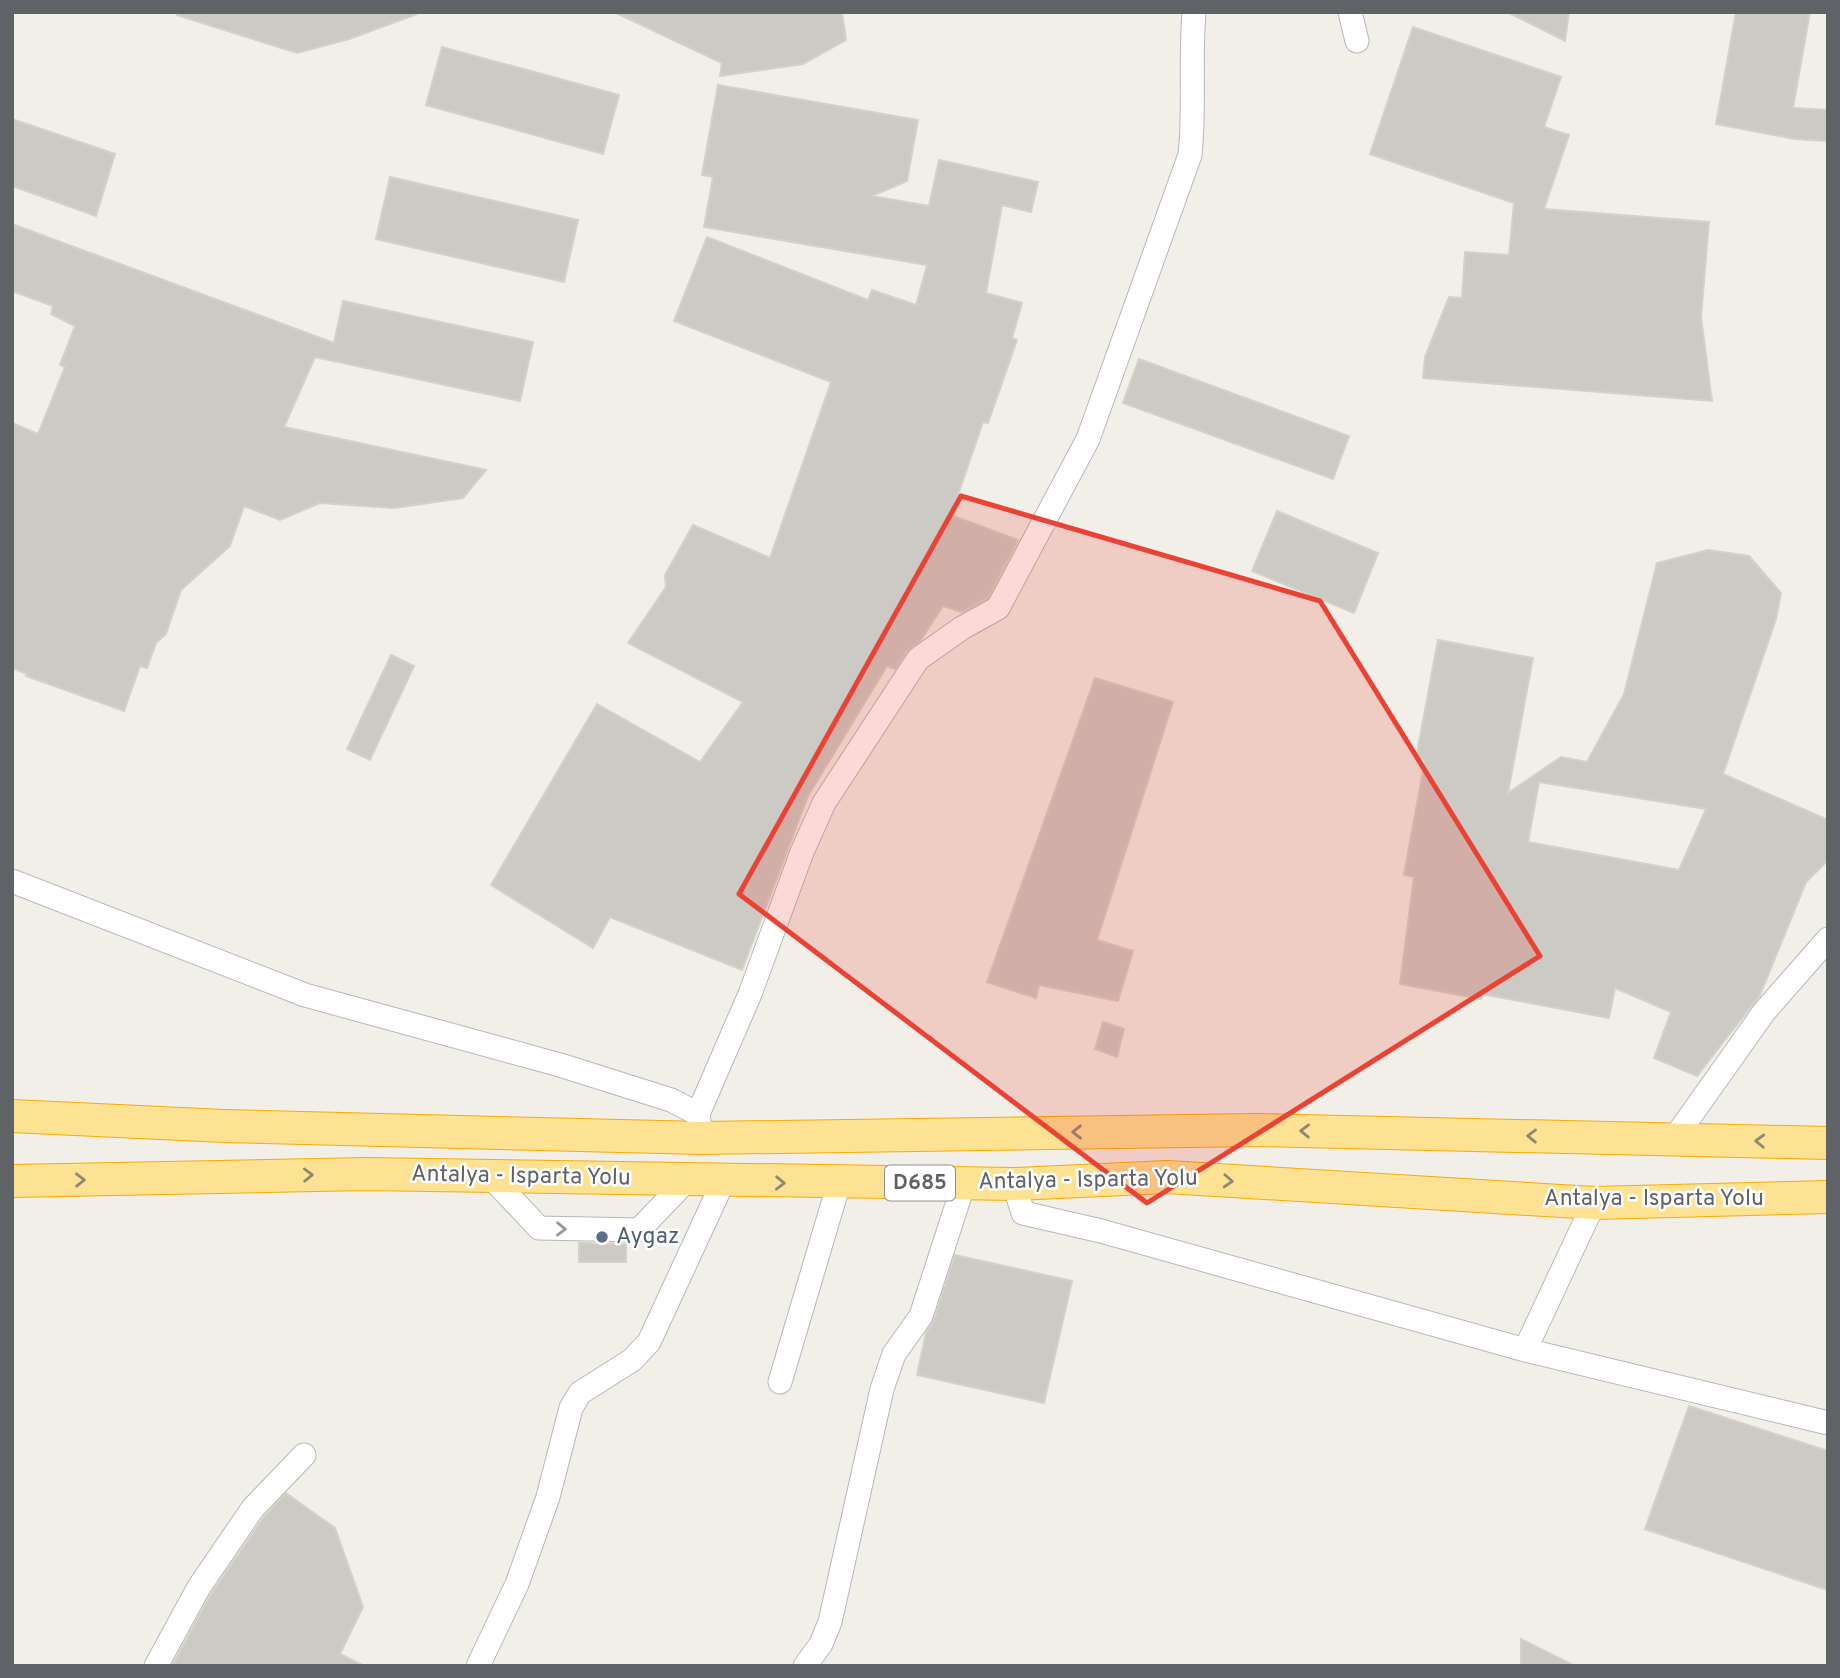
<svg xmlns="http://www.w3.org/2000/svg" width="1840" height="1678" viewBox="0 0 1840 1678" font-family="Overpass,sans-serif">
<rect width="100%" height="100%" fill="#f1efe8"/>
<!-- building -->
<path fill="#cccac5" stroke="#d6d1c6" stroke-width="2" fill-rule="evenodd" d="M 178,12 L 417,12 L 417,14 L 349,39 L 297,53 L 177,15 Z
M 614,12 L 842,12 L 846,40 L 803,64 L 720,76 L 722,63 Z
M 1507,12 L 1569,12 L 1565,41 Z
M 1736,12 L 1810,12 L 1793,108 L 1828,110 L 1828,141 L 1795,139 L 1716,124 Z
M 1413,27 L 1561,77 L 1544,127 L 1569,135 L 1544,209 L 1709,222 L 1701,317 L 1712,401 L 1423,378 L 1425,357 L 1449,297 L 1462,298 L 1465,252 L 1509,255 L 1514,203 L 1370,154 Z
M 442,47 L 619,95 L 603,154 L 426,105 Z
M 718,85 L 918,120 L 907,181 L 872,196 L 929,206 L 939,160 L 1038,182 L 1031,212 L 1002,205 L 986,293 L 1022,303 L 1012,338 L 1017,340 L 988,423 L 983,422 L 951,515 L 1018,540 L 988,598 L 962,612 L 943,606 L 920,641 L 907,651 L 895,669 L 887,666 L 808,796 L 742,970 L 610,917 L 593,948 L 491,885 L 597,704 L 700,762 L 743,702 L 628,643 L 666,587 L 665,575 L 693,525 L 770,558 L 831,382 L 674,321 L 707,237 L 868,300 L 872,290 L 916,305 L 927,265 L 704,227 L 713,177 L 702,175 Z
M 12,119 L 115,154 L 96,216 L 12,186 Z
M 390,177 L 578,220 L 564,282 L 376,239 Z
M 12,224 L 334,343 L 343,301 L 533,342 L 520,401 L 315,357 L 284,427 L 486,470 L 463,498 L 394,508 L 320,503 L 280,520 L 244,506 L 230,546 L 181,590 L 166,634 L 156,643 L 147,668 L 140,666 L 124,711 L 26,676 L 27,674 L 12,668 L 12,423 L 38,434 L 65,367 L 60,365 L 75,326 L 51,314 L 53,306 L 12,291 Z
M 1139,359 L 1349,436 L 1333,479 L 1123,403 Z
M 1277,511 L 1378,553 L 1354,613 L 1252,571 Z
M 1708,550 L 1749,556 L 1781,593 L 1776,619 L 1723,774 L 1828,820 L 1828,860 L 1806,882 L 1760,995 L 1697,1076 L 1654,1058 L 1671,1012 L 1615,988 L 1609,1018 L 1482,994 L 1481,999 L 1400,984 L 1414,877 L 1404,875 L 1425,760 L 1416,758 L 1438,640 L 1533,658 L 1508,793 L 1561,757 L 1587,762 L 1624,694 L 1657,563 ZM 1539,782 L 1706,809 L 1679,870 L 1528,842 Z
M 391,655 L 414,666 L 370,760 L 347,749 Z
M 1095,678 L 1173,702 L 1097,940 L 1133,951 L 1118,1001 L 1039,985 L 1036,998 L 987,982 Z
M 1103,1022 L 1124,1029 L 1117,1057 L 1095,1049 Z
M 579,1243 L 626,1244 L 626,1262 L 579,1262 Z
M 955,1255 L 1072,1281 L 1044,1403 L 917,1375 L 926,1333 L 934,1320 Z
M 1689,1406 L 1828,1451 L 1828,1590 L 1645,1529 Z
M 286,1493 L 335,1528 L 363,1607 L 340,1654 L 364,1666 L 172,1666 L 211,1594 L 264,1517 Z
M 1521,1639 L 1575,1666 L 1521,1666 Z"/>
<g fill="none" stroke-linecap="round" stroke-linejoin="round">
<defs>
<path id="minor" d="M 1350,12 L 1357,41
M 12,881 L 305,995 L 560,1065 L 671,1100 L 698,1114 L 700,1128
M 698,1114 L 750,994 L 802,852 L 824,803 L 918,659 L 962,628 L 998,608 L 1088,439 L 1190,155 C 1195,107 1190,60 1194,12
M 1674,1139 L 1764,1012 L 1828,939
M 491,1177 L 539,1228 L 639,1230 L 686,1181
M 1014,1184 L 1023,1213 L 1101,1231 L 1525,1350 L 1828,1423
M 1525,1350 L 1594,1203
M 780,1382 L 839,1183
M 156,1666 L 199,1587 L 253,1508 L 304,1455
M 478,1666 L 517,1584 L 548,1497 L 571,1408 L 580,1393 L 632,1360 L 649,1342 L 723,1182
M 805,1666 L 821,1644 L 830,1622 L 882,1389 L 894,1354 L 921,1316 L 964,1183"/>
<path id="highway" d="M 12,1116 L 224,1126 L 702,1138 L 1256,1130 L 1828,1143
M 12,1181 L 366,1174 L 1014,1184 L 1167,1177 L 1594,1203 L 1828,1197"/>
</defs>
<!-- minor casing -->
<use href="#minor" stroke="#b5b8bc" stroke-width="25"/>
<!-- highway casing -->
<use href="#highway" stroke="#f9ab00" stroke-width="34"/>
<!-- minor -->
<use href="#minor" stroke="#fff" stroke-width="23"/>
<!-- highway -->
<use href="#highway" stroke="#fde293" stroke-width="32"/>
</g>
<!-- one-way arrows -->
<defs><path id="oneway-chevron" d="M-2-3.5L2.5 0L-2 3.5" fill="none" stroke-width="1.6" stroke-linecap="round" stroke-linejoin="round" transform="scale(1.75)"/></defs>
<g stroke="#8e8975">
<use href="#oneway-chevron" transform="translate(1305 1131) rotate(-179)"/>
<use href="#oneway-chevron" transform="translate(1077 1132) rotate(179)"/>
<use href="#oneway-chevron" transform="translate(1532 1136) rotate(-179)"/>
<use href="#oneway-chevron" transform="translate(1760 1141) rotate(-178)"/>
<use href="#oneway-chevron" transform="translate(308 1175) rotate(-1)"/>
<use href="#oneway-chevron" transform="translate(80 1180) rotate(-1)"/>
<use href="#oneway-chevron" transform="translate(1228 1181) rotate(3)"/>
<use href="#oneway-chevron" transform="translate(780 1183) rotate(1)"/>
</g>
<use stroke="#979a9d" href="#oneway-chevron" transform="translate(561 1229) rotate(1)"/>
<!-- marked area -->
<path fill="#ea4335" fill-opacity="0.2" stroke="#ea4335" stroke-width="5" stroke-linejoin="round" d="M 961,496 L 1320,601 L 1540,956 L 1147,1203 L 739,894 Z"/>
<!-- markers -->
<circle fill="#5c6f8a" stroke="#fff" stroke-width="2.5" cx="602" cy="1237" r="7"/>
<g text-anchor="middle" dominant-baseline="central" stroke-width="5" stroke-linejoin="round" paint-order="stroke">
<!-- shield labels -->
<rect fill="#fff" stroke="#8f9295" stroke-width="2" x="885" y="1165.5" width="70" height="35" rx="5"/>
<g font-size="21" font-weight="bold" fill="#5f6368">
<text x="920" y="1183">D685</text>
</g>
<!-- street labels -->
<g font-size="23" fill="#5f6368" stroke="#fff">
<text transform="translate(521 1177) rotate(1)">Antalya - Isparta Yolu</text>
<text transform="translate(1088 1181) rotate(-1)">Antalya - Isparta Yolu</text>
<text x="1654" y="1199">Antalya - Isparta Yolu</text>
</g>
<!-- service labels -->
<g font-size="23" fill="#4e5e75" stroke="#fff" text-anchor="start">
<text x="616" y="1237">Aygaz</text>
</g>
</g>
<!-- border -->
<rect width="1840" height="1678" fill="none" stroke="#5f6368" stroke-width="28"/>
</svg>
